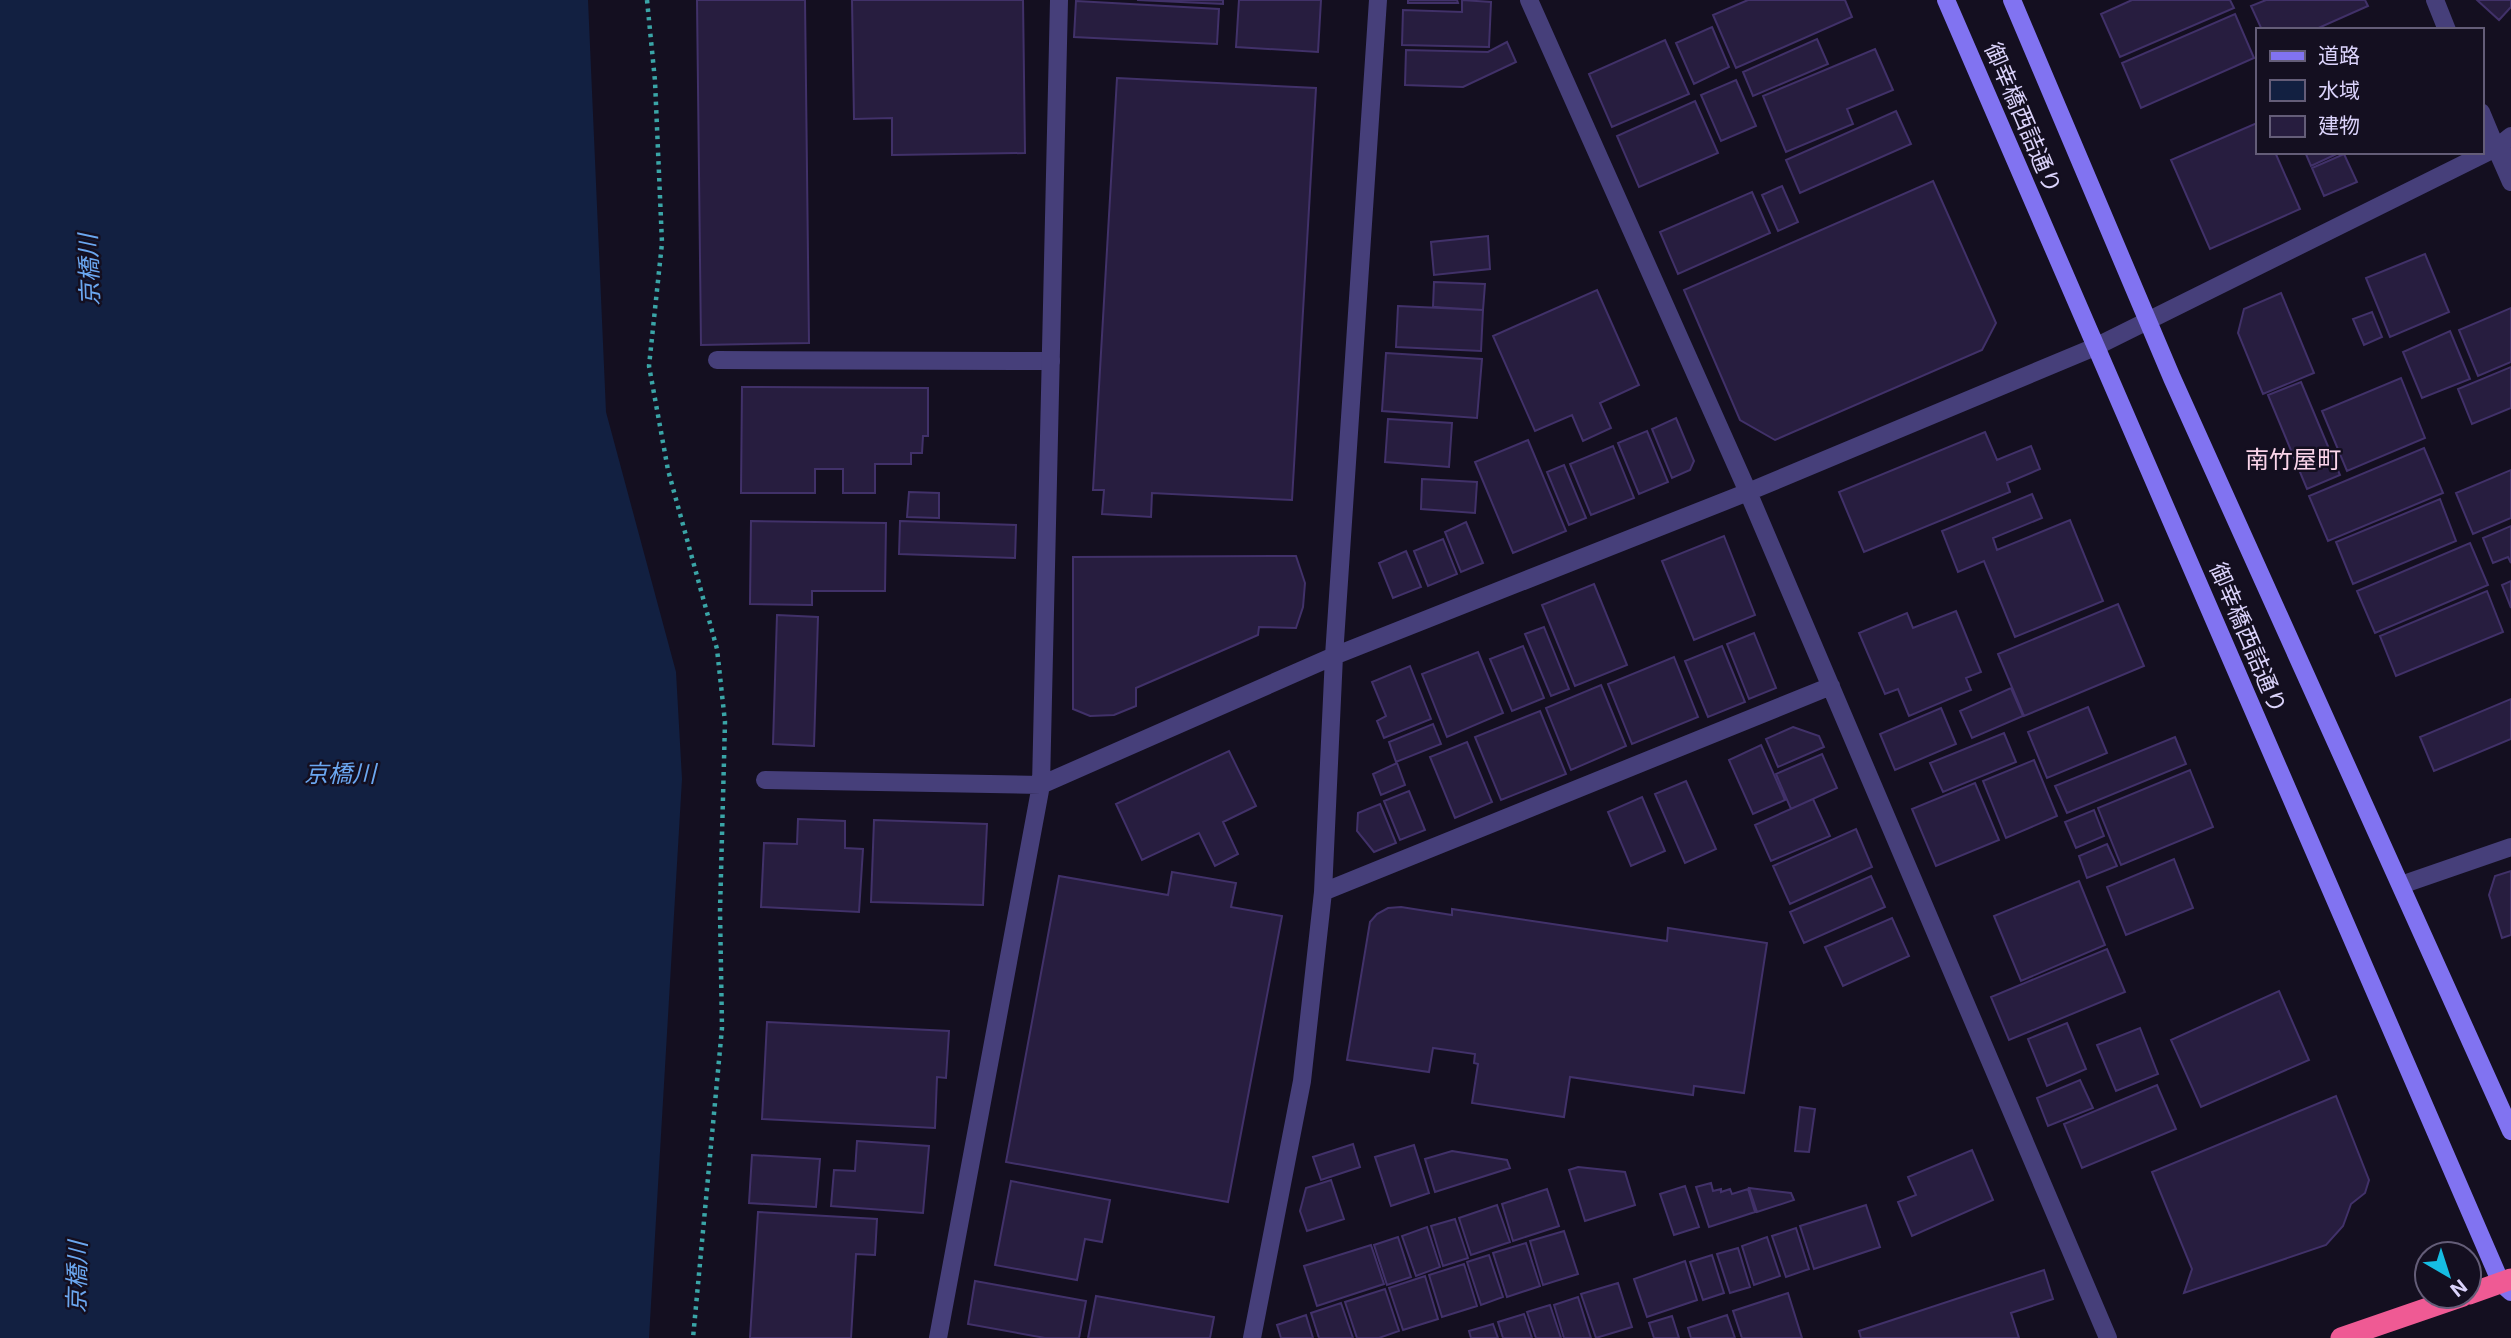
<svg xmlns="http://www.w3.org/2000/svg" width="2511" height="1338" viewBox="0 0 2511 1338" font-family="Inter,'Noto Sans JP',sans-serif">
<rect width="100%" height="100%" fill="#140f20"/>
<!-- water -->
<path fill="#122041" d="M 0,0 L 588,0 L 606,412 L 676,672 L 682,779 L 649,1338 L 0,1338 Z"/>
<!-- building -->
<path fill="#271d3f" stroke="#413169" stroke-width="2" d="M 697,0 L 805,0 L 809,343 L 701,345 Z
M 852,0 L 1023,0 L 1025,153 L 892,155 L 892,118 L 854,119 Z
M 1137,0 L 1223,0 L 1223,4 Z
M 1239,0 L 1321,0 L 1318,52 L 1236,47 Z
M 1408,0 L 1457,0 L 1458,3 L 1408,3 Z
M 1462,0 L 1491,2 L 1489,47 L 1402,45 L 1403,10 L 1462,12 Z
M 1748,0 L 1845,0 L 1852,17 L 1736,68 L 1713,15 Z
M 2132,0 L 2230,0 L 2234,8 L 2120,57 L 2101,14 Z
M 2266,0 L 2365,0 L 2368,6 L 2314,30 L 2262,30 L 2251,6 Z
M 2477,0 L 2511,0 L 2511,7 L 2499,20 Z
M 1076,1 L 1219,9 L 1217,44 L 1074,37 Z
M 2235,14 L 2254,58 L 2141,108 L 2122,63 Z
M 1712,27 L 1729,67 L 1694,84 L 1676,43 Z
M 1817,39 L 1828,64 L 1753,96 L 1743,72 Z
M 1665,40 L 1689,94 L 1612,127 L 1589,74 Z
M 1507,42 L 1516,62 L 1463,87 L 1405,85 L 1406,50 L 1488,52 Z
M 1875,49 L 1893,90 L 1847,109 L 1853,124 L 1786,152 L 1763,96 Z
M 1117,78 L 1316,88 L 1292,500 L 1152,493 L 1151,517 L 1102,514 L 1104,490 L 1093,490 Z
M 1736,80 L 1756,126 L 1721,141 L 1701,95 Z
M 1695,101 L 1718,153 L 1639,187 L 1617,136 Z
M 1896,111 L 1911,144 L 1800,193 L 1786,160 Z
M 2257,123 L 2257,152 L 2275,152 L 2300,209 L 2210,249 L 2171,160 Z
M 2305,152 L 2341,152 L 2311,166 Z
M 2344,154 L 2357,182 L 2324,196 L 2312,168 Z
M 1933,181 L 1996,323 L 1982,350 L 1775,440 L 1740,420 L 1684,290 Z
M 1782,186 L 1798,222 L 1778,231 L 1762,195 Z
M 1752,192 L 1770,233 L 1678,274 L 1660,232 Z
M 1488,236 L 1490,269 L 1434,275 L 1431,242 Z
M 2425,254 L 2449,312 L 2390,337 L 2366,278 Z
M 1434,282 L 1485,284 L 1483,310 L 1433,307 Z
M 1597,290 L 1639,385 L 1600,403 L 1611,428 L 1583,441 L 1572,415 L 1535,431 L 1493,336 Z
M 2281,293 L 2314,373 L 2263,394 L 2238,333 L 2244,309 Z
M 1398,306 L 1483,310 L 1481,351 L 1396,347 Z
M 2511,308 L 2511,362 L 2478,376 L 2459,330 Z
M 2372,312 L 2382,337 L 2364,345 L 2353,319 Z
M 2450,331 L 2470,379 L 2422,398 L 2403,352 Z
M 1386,353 L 1482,359 L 1477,418 L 1382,411 Z
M 2511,367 L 2511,408 L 2472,424 L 2458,389 Z
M 2401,378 L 2425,438 L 2347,471 L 2322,411 Z
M 2301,382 L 2340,475 L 2307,489 L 2268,395 Z
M 742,387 L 928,388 L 928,436 L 923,436 L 922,453 L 911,453 L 911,464 L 875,464 L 875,493 L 843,493 L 843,469 L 815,469 L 815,493 L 741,493 Z
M 1676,418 L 1694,461 L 1690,470 L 1672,478 L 1652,429 Z
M 1388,419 L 1452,423 L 1449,467 L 1385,462 Z
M 1647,431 L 1668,482 L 1639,494 L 1618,443 Z
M 1985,432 L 1997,460 L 2031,446 L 2040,469 L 2007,483 L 2010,492 L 1864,552 L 1839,492 Z
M 1528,440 L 1566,531 L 1513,553 L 1475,462 Z
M 1613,446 L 1634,498 L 1591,515 L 1570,464 Z
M 2424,448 L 2443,493 L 2328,541 L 2309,496 Z
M 1564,465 L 1586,518 L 1569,525 L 1547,472 Z
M 2511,470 L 2511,518 L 2473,534 L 2456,493 Z
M 1422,479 L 1477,482 L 1475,513 L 1421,509 Z
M 909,492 L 939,493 L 939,518 L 907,517 Z
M 2032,494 L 2042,518 L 1993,538 L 1997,550 L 2070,520 L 2103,601 L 2015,637 L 1984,561 L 1958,572 L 1942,531 Z
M 2440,499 L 2456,541 L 2353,584 L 2336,542 Z
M 751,521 L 886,523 L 885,591 L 812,591 L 812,605 L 750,604 Z
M 900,521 L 1016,525 L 1015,558 L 899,554 Z
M 1466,522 L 1483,563 L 1461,572 L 1445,532 Z
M 2511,526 L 2511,563 L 2508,557 L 2493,563 L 2483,538 Z
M 1724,536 L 1755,615 L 1694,640 L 1662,561 Z
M 1443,539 L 1457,574 L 1428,586 L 1414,551 Z
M 2470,543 L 2488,585 L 2375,633 L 2357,591 Z
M 1406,551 L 1421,587 L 1393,598 L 1379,563 Z
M 1296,556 L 1305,583 L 1303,607 L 1296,628 L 1259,627 L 1258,635 L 1136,688 L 1136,706 L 1114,715 L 1090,716 L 1073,709 L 1073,557 Z
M 2511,581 L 2511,608 L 2502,585 Z
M 1594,584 L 1627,665 L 1575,686 L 1542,605 Z
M 2487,591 L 2503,632 L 2396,676 L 2380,636 Z
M 2118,604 L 2144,666 L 2024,716 L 1998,654 Z
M 1956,611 L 1981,672 L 1966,678 L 1971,690 L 1909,716 L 1898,689 L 1885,694 L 1859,633 L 1907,613 L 1913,628 Z
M 777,615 L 818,617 L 814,746 L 773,744 Z
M 1544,627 L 1569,689 L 1551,696 L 1525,634 Z
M 1754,633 L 1776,688 L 1749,699 L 1727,644 Z
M 1523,646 L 1544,698 L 1512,711 L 1490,659 Z
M 1722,646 L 1745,702 L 1708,717 L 1685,661 Z
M 1478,652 L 1503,713 L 1447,737 L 1422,674 Z
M 1674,657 L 1698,717 L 1632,744 L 1608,684 Z
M 1410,666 L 1431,719 L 1384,738 L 1377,721 L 1386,716 L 1372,682 Z
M 1601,685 L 1626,746 L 1571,770 L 1546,708 Z
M 2011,688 L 2023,716 L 1972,738 L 1960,711 Z
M 2511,699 L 2511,739 L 2434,771 L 2420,737 Z
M 2088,707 L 2107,753 L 2047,778 L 2028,732 Z
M 1941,708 L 1956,744 L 1895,770 L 1880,734 Z
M 1540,711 L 1566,774 L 1501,800 L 1475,737 Z
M 1433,724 L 1441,744 L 1396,762 L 1389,742 Z
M 1793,727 L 1819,736 L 1824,747 L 1778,767 L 1766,739 Z
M 2004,733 L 2016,762 L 1943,792 L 1930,763 Z
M 2175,737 L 2186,764 L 2067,813 L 2055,786 Z
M 1467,742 L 1492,802 L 1455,818 L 1430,757 Z
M 1761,745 L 1785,800 L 1753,814 L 1729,760 Z
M 1229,751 L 1256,806 L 1223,822 L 1238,854 L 1215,866 L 1199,833 L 1142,860 L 1116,804 Z
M 1822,754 L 1837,788 L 1791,809 L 1776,774 Z
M 2034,760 L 2057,816 L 2006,838 L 1983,781 Z
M 1397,763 L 1405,785 L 1381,795 L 1373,774 Z
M 2190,770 L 2213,827 L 2121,865 L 2098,808 Z
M 1686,781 L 1716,849 L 1685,863 L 1655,794 Z
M 1975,783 L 1999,840 L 1936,866 L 1912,809 Z
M 1409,791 L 1425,830 L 1400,840 L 1384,801 Z
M 1642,797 L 1665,851 L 1631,866 L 1608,812 Z
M 1813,799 L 1830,836 L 1771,861 L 1755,825 Z
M 1380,804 L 1396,843 L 1374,852 L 1357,831 L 1358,813 Z
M 2094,810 L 2104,836 L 2076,848 L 2065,822 Z
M 798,819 L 845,821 L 845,848 L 863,849 L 859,912 L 761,907 L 764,843 L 797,844 Z
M 874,820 L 987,824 L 983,905 L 871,902 Z
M 1856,829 L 1872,867 L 1790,904 L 1773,866 Z
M 2107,844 L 2117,866 L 2087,878 L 2079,856 Z
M 2174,859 L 2193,908 L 2126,935 L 2107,887 Z
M 2511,871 L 2511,935 L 2502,938 L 2489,895 L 2495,876 Z
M 1172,872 L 1236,883 L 1231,907 L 1282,916 L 1228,1202 L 1006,1162 L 1059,876 L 1168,895 Z
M 1871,876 L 1885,907 L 1804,943 L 1790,912 Z
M 2079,881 L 2105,945 L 2021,981 L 1994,916 Z
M 1401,907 L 1452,915 L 1452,909 L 1667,941 L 1668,928 L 1767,943 L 1744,1093 L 1694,1086 L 1693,1095 L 1570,1077 L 1564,1117 L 1472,1103 L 1478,1064 L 1474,1063 L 1475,1054 L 1433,1048 L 1429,1072 L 1347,1060 L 1370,922 L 1377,914 L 1388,908 Z
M 1892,918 L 1909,956 L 1843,986 L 1825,947 Z
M 2107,949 L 2125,992 L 2009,1040 L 1991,997 Z
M 2279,991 L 2309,1060 L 2201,1107 L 2171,1040 Z
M 767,1022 L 949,1031 L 946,1078 L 937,1077 L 935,1128 L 762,1119 Z
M 2067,1023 L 2086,1069 L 2047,1086 L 2028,1039 Z
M 2140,1028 L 2158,1074 L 2116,1091 L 2097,1045 Z
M 2080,1080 L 2093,1108 L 2048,1126 L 2037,1098 Z
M 2157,1085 L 2176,1129 L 2082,1168 L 2064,1124 Z
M 2336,1096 L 2369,1180 L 2365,1193 L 2351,1204 L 2343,1226 L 2326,1245 L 2184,1293 L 2192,1269 L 2152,1172 Z
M 1800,1107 L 1815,1109 L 1809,1152 L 1795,1151 Z
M 857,1141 L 929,1146 L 923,1213 L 831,1206 L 834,1170 L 855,1171 Z
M 1353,1144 L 1360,1167 L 1321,1180 L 1313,1157 Z
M 1414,1145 L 1429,1193 L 1391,1206 L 1375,1157 Z
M 1972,1150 L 1993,1200 L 1912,1236 L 1898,1202 L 1916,1195 L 1908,1177 Z
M 1452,1151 L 1507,1160 L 1510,1168 L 1435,1192 L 1425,1159 Z
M 752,1155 L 820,1159 L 816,1207 L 749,1203 Z
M 1578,1167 L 1625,1172 L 1635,1205 L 1585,1221 L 1569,1170 Z
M 1331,1180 L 1344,1219 L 1307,1231 L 1300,1211 L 1306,1188 Z
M 1011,1181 L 1110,1200 L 1102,1242 L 1085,1239 L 1077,1280 L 995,1265 Z
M 1711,1183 L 1713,1191 L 1721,1189 L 1721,1192 L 1730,1189 L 1732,1194 L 1748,1189 L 1755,1212 L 1709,1227 L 1696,1187 Z
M 1685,1186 L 1699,1227 L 1674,1235 L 1660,1194 Z
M 1749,1188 L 1791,1193 L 1794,1200 L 1757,1212 Z
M 1547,1189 L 1559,1226 L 1513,1241 L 1502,1204 Z
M 1497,1205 L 1510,1242 L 1471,1255 L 1459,1218 Z
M 1866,1205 L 1880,1247 L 1814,1269 L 1800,1226 Z
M 758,1212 L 877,1219 L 875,1255 L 856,1254 L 851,1338 L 750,1338 Z
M 1455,1219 L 1468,1258 L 1443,1266 L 1431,1226 Z
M 1427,1227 L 1440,1267 L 1416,1276 L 1402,1236 Z
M 1796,1228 L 1809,1269 L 1786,1277 L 1772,1236 Z
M 1564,1231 L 1578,1274 L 1543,1285 L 1530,1241 Z
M 1398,1237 L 1411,1277 L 1387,1285 L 1374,1245 Z
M 1767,1237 L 1780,1276 L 1754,1285 L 1742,1246 Z
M 1526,1243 L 1540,1286 L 1507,1297 L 1493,1253 Z
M 1371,1245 L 1384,1284 L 1317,1306 L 1304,1266 Z
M 1738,1248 L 1750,1287 L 1730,1293 L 1717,1254 Z
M 1489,1255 L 1503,1297 L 1481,1305 L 1467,1262 Z
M 1712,1255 L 1724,1293 L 1703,1300 L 1690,1262 Z
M 1685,1261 L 1697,1300 L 1647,1317 L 1634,1279 Z
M 1464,1264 L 1477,1306 L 1442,1317 L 1429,1275 Z
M 2044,1270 L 2053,1299 L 2011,1313 L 2019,1338 L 1861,1338 L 1859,1331 Z
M 1425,1276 L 1438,1319 L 1403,1330 L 1389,1288 Z
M 975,1281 L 1086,1301 L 1079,1338 L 1045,1338 L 968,1324 Z
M 1618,1283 L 1632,1327 L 1596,1338 L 1581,1294 Z
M 1385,1289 L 1399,1331 L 1379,1338 L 1357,1338 L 1345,1302 Z
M 1788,1293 L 1802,1338 L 1742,1338 L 1733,1311 Z
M 1096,1296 L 1214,1317 L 1210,1338 L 1088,1338 Z
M 1578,1297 L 1591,1338 L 1564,1338 L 1554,1305 Z
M 1341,1303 L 1353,1338 L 1319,1338 L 1311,1313 Z
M 1550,1305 L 1561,1338 L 1536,1338 L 1527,1312 Z
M 1524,1314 L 1532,1338 L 1503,1338 L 1498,1322 Z
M 1306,1315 L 1313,1338 L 1281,1338 L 1277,1325 Z
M 1727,1315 L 1735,1338 L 1691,1338 L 1688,1328 Z
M 1672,1316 L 1679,1338 L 1654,1338 L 1649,1323 Z
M 1493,1324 L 1498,1338 L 1471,1338 L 1469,1331 Z"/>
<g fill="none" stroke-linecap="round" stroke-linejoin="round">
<!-- path -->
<path stroke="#3aa5a7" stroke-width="4.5" stroke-dasharray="3.5 5" stroke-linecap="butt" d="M 647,0 L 655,81 L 662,243 L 649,366 L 668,470 L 717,649 L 725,722 L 720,911 L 722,1028 L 693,1338"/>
<!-- lane -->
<path stroke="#463f7a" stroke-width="18" d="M 717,360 L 1051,361"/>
<!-- street -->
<path stroke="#463f7a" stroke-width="18" d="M 1529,0 L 1748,492 L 2108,1338
M 2435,0 L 2447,30
M 2481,112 L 2496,148 L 2511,158
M 2496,148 L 2511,182
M 765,780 L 1041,785 L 1334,656 L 1748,492 L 2095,347 L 2496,148 L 2511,136
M 2401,885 L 2511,847
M 1323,892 L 1831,686
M 938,1338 L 1041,785 L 1059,0
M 1252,1338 L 1302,1081 L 1323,892 L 1334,656 L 1378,0"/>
<!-- secondary -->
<path stroke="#8173f1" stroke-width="18" d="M 1946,0 L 2501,1283 L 2511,1292
M 2012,0 L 2172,378 L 2511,1131"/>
<!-- highway -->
<path stroke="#ef5a94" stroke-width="21" d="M 2469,1294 L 2511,1279
M 2341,1338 L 2463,1296"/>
</g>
<g text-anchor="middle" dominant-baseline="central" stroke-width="5" stroke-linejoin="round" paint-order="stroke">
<!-- street labels -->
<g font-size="23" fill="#dbd3fb" stroke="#140f20">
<text transform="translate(2023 118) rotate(67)">御幸橋西詰通り</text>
<text transform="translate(2248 638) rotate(67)">御幸橋西詰通り</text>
</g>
<!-- water labels -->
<g font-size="24" font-style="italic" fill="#6ba7f0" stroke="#140f20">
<text transform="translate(89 270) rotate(-92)">京橋川</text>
<text x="340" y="773">京橋川</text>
<text transform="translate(77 1277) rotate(-89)">京橋川</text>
</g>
<!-- neighbourhood labels -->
<g font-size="24" fill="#fbd5ea" stroke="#140f20">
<text x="2293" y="459">南竹屋町</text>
</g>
</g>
<!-- legend -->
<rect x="2256" y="28" width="228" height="126" fill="#140f20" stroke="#645d78" stroke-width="2"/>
<rect x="2270" y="51" width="35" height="10" fill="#8173f1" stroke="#645d78" stroke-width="2"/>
<text x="2318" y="63" font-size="21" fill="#dbd3fb">道路</text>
<rect x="2270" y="80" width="35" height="21" fill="#122041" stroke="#645d78" stroke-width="2"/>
<text x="2318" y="98" font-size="21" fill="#dbd3fb">水域</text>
<rect x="2270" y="116" width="35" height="21" fill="#271d3f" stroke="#645d78" stroke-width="2"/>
<text x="2318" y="133" font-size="21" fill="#dbd3fb">建物</text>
<!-- north arrow -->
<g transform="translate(2448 1275) rotate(141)"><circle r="33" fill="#140f20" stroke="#645d78" stroke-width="2"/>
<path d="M0-5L12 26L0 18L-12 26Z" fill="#16bde3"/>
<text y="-10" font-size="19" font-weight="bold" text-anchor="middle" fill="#dbd3fb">N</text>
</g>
</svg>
